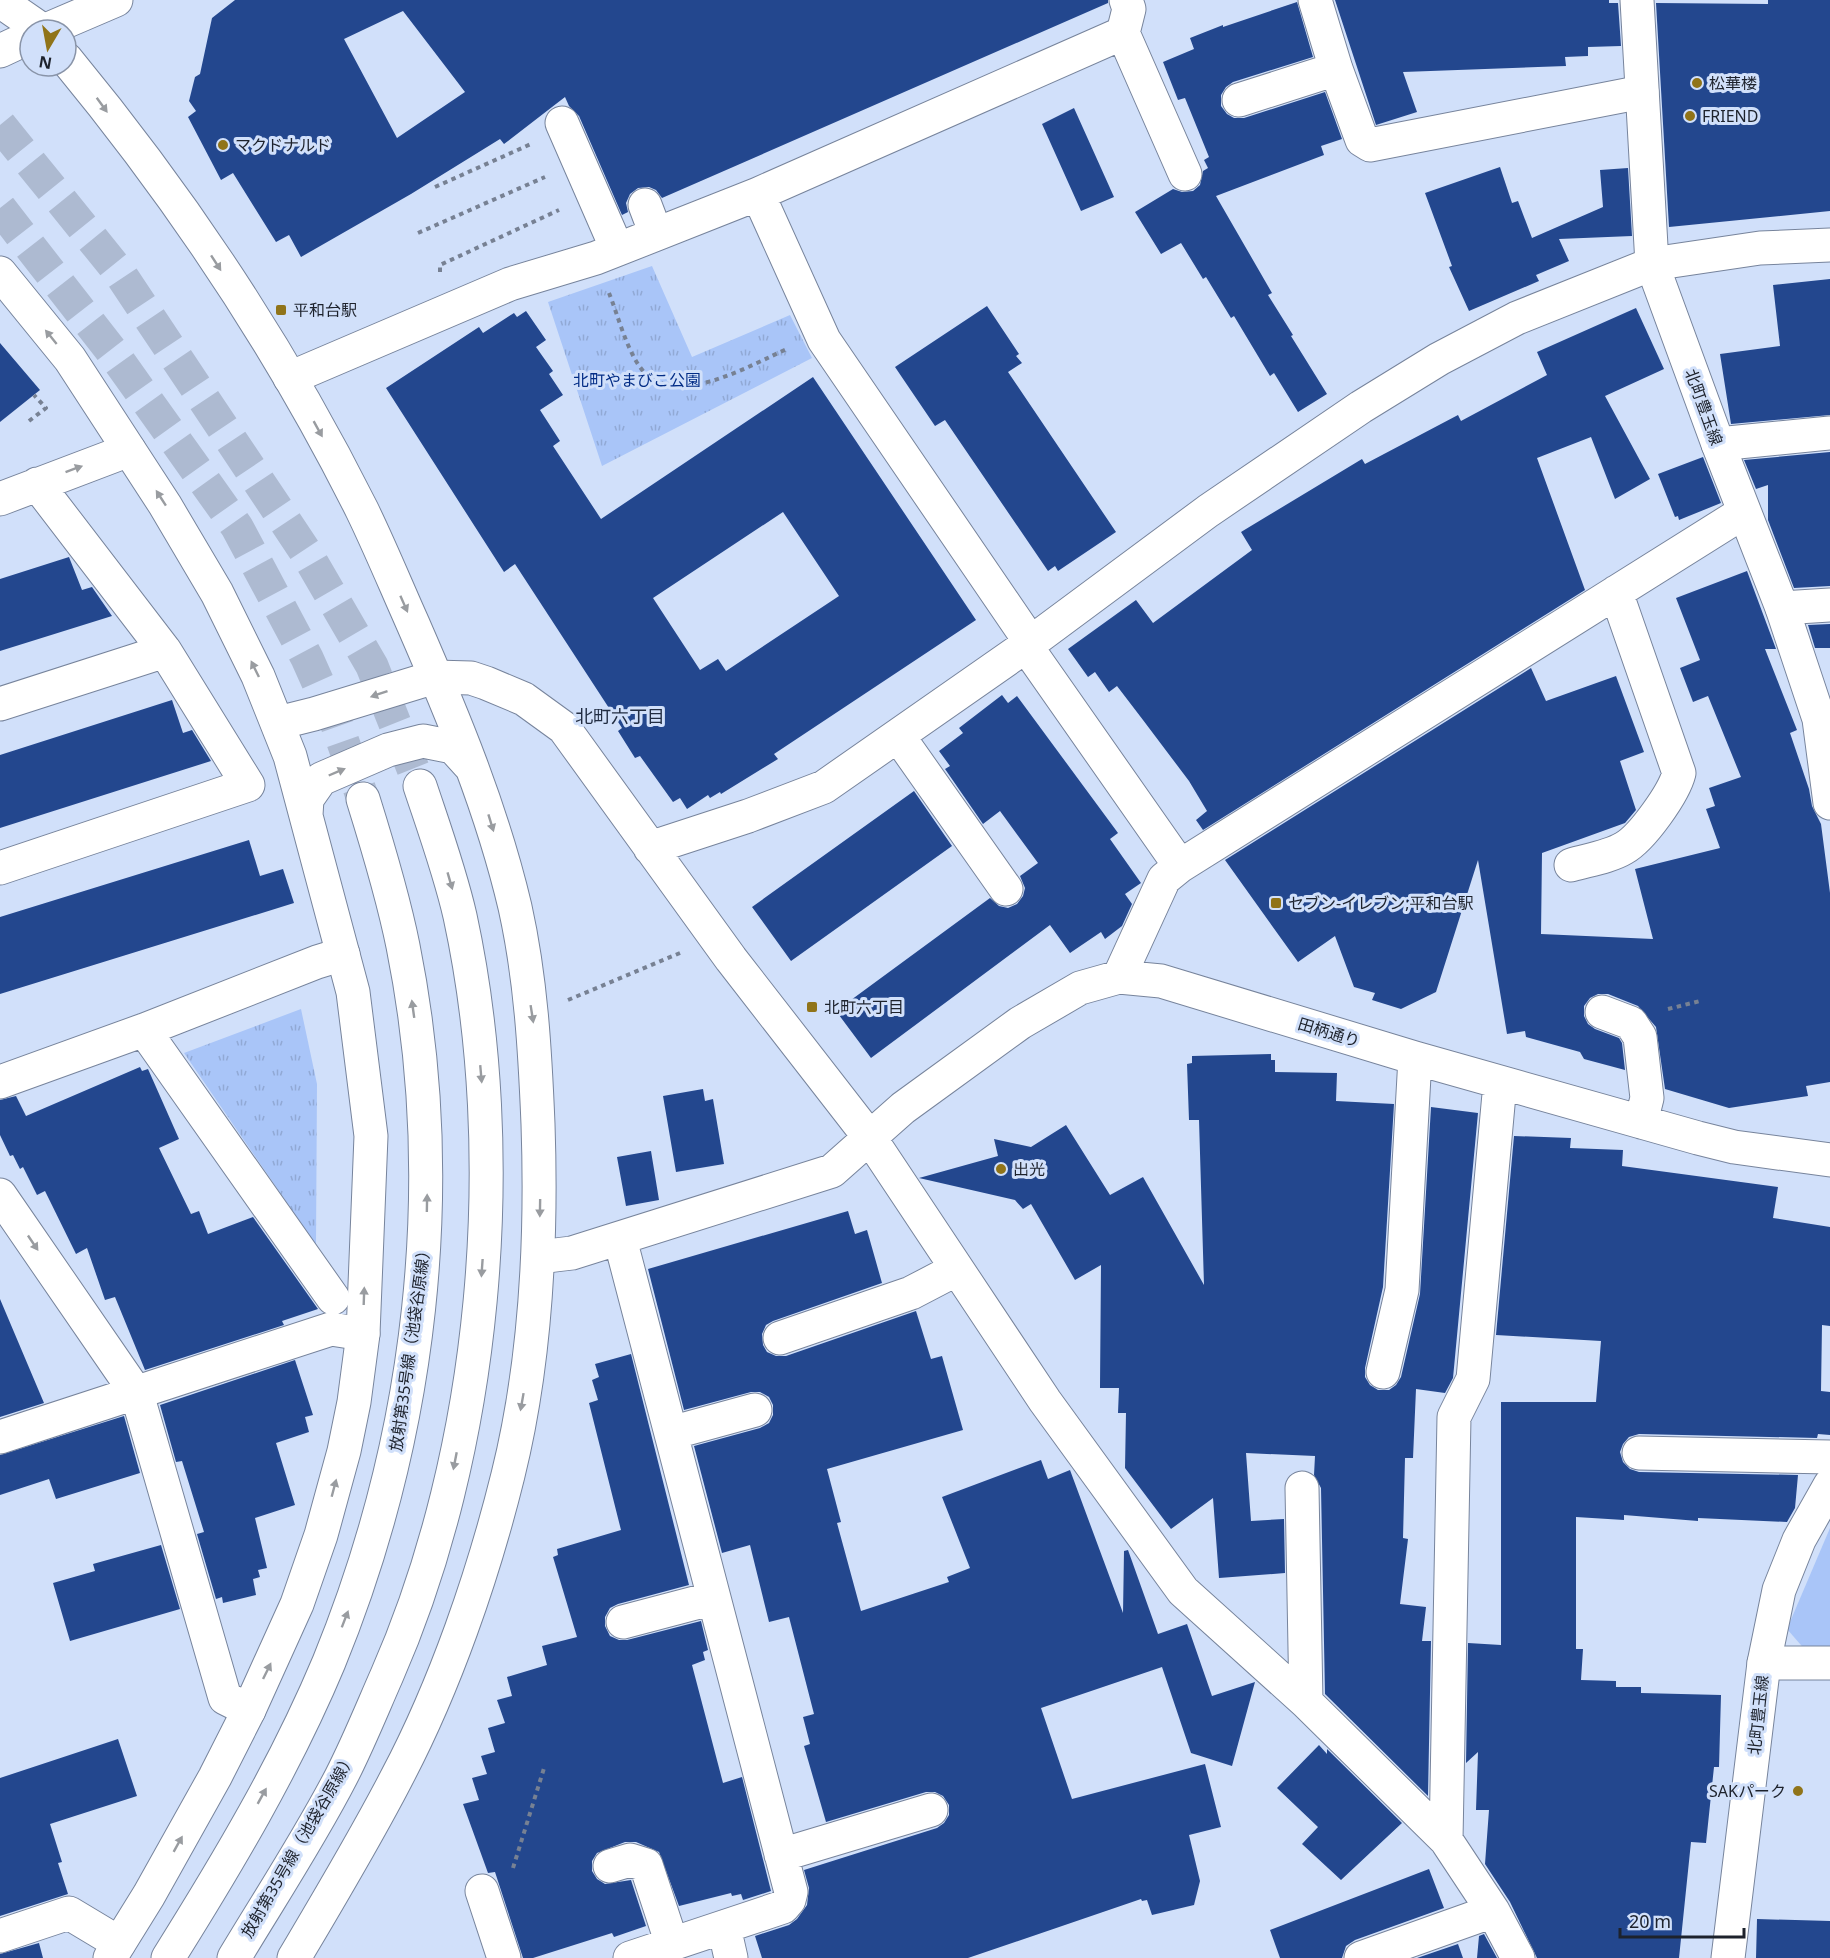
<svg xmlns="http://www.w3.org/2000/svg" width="1830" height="1958" viewBox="0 0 1830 1958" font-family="'Noto Sans','Noto Sans JP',sans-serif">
<defs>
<pattern id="grass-tufts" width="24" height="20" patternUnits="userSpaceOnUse" patternTransform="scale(1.5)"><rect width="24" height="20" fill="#a9c5f8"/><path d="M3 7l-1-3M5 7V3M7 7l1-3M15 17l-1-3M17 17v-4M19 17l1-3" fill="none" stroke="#91a9d5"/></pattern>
</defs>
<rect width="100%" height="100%" fill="#d1e0fa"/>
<!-- grass -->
<path fill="url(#grass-tufts)" d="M 652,266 L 692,357 L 790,315 L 812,358 L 602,466 L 548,302 Z
M 301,1009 L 317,1084 L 316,1245 L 184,1053 Z"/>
<!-- garden -->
<path fill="#a9c5f8" d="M 1830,1528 L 1830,1652 L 1807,1652 L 1787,1629 Z"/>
<!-- building -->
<path fill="#23478e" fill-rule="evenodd" d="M 235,0 L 1108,0 L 1108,3 L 662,198 L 656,190 L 649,187 L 638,188 L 630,194 L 626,203 L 628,212 L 622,215 L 579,116 L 569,106 L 565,97 L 504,144 L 500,139 L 411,194 L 301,257 L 289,235 L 276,242 L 233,173 L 221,180 L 188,117 L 196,111 L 189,101 L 195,77 L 200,74 L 212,18 ZM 403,11 L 465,92 L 397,138 L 344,39 Z
M 1335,0 L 1609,0 L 1609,3 L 1618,3 L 1621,46 L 1588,47 L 1588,56 L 1565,57 L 1566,66 L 1403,72 L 1417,112 L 1376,125 Z
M 1768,0 L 1830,0 L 1830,211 L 1669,227 L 1656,3 L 1768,4 Z
M 1297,2 L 1313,57 L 1233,82 L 1226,87 L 1221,95 L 1221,106 L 1227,114 L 1234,118 L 1244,118 L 1325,92 L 1342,139 L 1321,146 L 1324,155 L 1216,196 L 1272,293 L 1268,295 L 1293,335 L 1291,336 L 1327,394 L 1298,412 L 1274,373 L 1270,376 L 1234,316 L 1231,318 L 1206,277 L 1203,279 L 1181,243 L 1161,254 L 1135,212 L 1173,189 L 1182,192 L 1193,191 L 1200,185 L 1203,171 L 1208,168 L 1204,160 L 1209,157 L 1185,98 L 1178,100 L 1163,62 L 1194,49 L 1190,38 L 1223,25 L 1223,27 Z
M 1074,108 L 1114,197 L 1081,211 L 1042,124 Z
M 1500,167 L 1512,203 L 1518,201 L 1532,238 L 1603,207 L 1600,170 L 1628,168 L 1632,236 L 1559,239 L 1569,261 L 1536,275 L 1539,281 L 1469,311 L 1449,267 L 1452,266 L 1425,193 Z
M 1830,279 L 1830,415 L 1731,424 L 1720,354 L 1780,346 L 1773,285 Z
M 987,306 L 1019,354 L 1016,356 L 1022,363 L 1008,372 L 1116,532 L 1058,571 L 1055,566 L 1048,571 L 945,420 L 935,426 L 895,367 Z
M 1636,308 L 1664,369 L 1605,396 L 1650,479 L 1615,499 L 1591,437 L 1537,458 L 1585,590 L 1203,830 L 1196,820 L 1207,811 L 1189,781 L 1143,720 L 1117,686 L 1109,692 L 1095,672 L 1088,677 L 1068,649 L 1136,600 L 1153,623 L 1252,550 L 1241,532 L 1362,459 L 1365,464 L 1458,415 L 1461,421 L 1547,375 L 1537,352 Z
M 526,311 L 546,340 L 536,347 L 553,371 L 549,374 L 563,395 L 540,410 L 560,441 L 553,446 L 601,519 L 813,377 L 976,620 L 774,754 L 778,759 L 721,794 L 720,792 L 710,798 L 708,795 L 687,809 L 680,798 L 673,802 L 640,756 L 635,758 L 618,731 L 622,728 L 515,564 L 504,572 L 386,388 L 479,327 L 483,333 L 514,313 L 517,317 ZM 783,512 L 839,596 L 726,671 L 718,659 L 700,670 L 653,598 Z
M 0,343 L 40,390 L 0,422 Z
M 1830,452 L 1830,586 L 1794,588 L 1768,520 L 1768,485 L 1756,489 L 1744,460 Z
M 1703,457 L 1721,503 L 1679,520 L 1678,516 L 1675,517 L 1658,474 Z
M 69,557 L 82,590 L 92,587 L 112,616 L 0,651 L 0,579 Z
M 1747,571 L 1776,649 L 1765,649 L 1797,730 L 1790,733 L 1809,789 L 1812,806 L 1821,824 L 1830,893 L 1830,1082 L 1806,1086 L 1808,1096 L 1729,1108 L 1665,1089 L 1656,1027 L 1638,1006 L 1608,994 L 1598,994 L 1590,998 L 1584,1006 L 1584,1016 L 1588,1024 L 1595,1029 L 1619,1038 L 1622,1043 L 1625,1070 L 1584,1059 L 1580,1052 L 1526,1037 L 1525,1031 L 1507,1034 L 1478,860 L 1436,992 L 1401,1009 L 1372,1000 L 1375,993 L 1354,987 L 1335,936 L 1298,962 L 1225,860 L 1531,668 L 1546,701 L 1616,676 L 1644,752 L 1620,761 L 1636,810 L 1625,823 L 1542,853 L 1541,934 L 1653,939 L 1635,869 L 1720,848 L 1706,809 L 1715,806 L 1709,788 L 1741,777 L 1708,696 L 1693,702 L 1680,668 L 1700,660 L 1676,598 Z
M 1830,624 L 1830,648 L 1815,648 L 1808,625 Z
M 1002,695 L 1008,703 L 1017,696 L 1118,833 L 1110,839 L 1141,883 L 1125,894 L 1132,904 L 1122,926 L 1105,939 L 1101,932 L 1070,953 L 1050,925 L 871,1058 L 836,1011 L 990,898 L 999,906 L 1008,908 L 1017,904 L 1023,896 L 1025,888 L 1020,876 L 1038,863 L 1000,811 L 983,824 L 945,769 L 950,766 L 939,751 L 963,733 L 959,728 Z
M 172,700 L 183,733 L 192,730 L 211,761 L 0,828 L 0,755 Z
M 914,791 L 952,846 L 791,961 L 752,907 Z
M 249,840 L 260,876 L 283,869 L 294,903 L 0,994 L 0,917 Z
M 1271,1054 L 1271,1060 L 1275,1060 L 1275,1072 L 1337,1073 L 1336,1101 L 1394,1104 L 1383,1287 L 1365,1368 L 1365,1377 L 1370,1385 L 1378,1390 L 1389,1390 L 1396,1385 L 1401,1377 L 1420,1294 L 1431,1107 L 1478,1113 L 1453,1378 L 1445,1393 L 1416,1389 L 1413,1458 L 1405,1458 L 1403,1538 L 1408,1539 L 1400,1604 L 1426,1607 L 1422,1641 L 1431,1641 L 1428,1796 L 1325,1694 L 1321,1488 L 1314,1475 L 1315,1456 L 1246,1453 L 1251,1521 L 1284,1519 L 1285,1573 L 1219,1578 L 1213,1498 L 1171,1529 L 1125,1468 L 1126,1413 L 1118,1413 L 1119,1388 L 1100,1388 L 1101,1265 L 1075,1280 L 1031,1204 L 1023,1209 L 1015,1200 L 919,1178 L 998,1156 L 994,1139 L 1031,1147 L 1066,1125 L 1110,1195 L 1143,1177 L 1204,1285 L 1199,1120 L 1189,1120 L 1187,1064 L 1192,1063 L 1192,1056 Z
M 140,1067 L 142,1071 L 148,1069 L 179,1139 L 159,1148 L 191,1214 L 199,1211 L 208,1234 L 253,1217 L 318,1309 L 282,1321 L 284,1325 L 145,1370 L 115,1297 L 105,1300 L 87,1248 L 76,1254 L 45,1191 L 37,1195 L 23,1167 L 20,1169 L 13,1155 L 10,1156 L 0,1135 L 0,1100 L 16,1096 L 26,1116 Z
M 703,1089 L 705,1101 L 713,1099 L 724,1164 L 676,1172 L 663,1096 Z
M 1514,1136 L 1571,1138 L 1570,1148 L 1623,1150 L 1622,1166 L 1778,1187 L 1773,1218 L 1830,1227 L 1830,1326 L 1822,1325 L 1821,1391 L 1830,1392 L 1830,1435 L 1818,1434 L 1817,1438 L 1639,1434 L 1629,1437 L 1623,1444 L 1620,1452 L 1623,1462 L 1630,1469 L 1639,1472 L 1798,1475 L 1795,1508 L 1787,1522 L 1698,1518 L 1698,1521 L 1624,1515 L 1624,1520 L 1576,1517 L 1576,1649 L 1583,1649 L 1581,1680 L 1616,1681 L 1616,1687 L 1641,1687 L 1641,1693 L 1721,1695 L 1719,1767 L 1714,1767 L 1706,1843 L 1691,1842 L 1679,1958 L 1537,1958 L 1510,1902 L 1485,1864 L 1489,1810 L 1476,1810 L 1478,1752 L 1466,1763 L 1468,1643 L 1501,1645 L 1501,1402 L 1596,1402 L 1601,1341 L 1496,1335 Z
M 651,1151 L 659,1200 L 626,1206 L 617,1157 Z
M 848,1211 L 855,1234 L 867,1230 L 882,1283 L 773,1321 L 766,1325 L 762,1334 L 763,1345 L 767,1352 L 776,1356 L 786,1356 L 916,1311 L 931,1359 L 942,1356 L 963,1430 L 827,1469 L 841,1522 L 837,1523 L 861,1611 L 949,1582 L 947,1577 L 970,1568 L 942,1497 L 1041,1460 L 1048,1479 L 1070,1470 L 1123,1613 L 1124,1551 L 1128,1550 L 1158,1634 L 1187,1624 L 1212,1696 L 1255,1682 L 1232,1766 L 1191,1753 L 1162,1667 L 1041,1708 L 1072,1799 L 1205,1764 L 1221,1827 L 1189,1835 L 1200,1881 L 1194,1905 L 1152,1915 L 1147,1900 L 1142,1901 L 1141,1899 L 968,1958 L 762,1958 L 755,1936 L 789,1925 L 797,1919 L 807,1905 L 809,1888 L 804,1870 L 937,1828 L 944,1823 L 949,1815 L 949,1805 L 943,1796 L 935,1792 L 926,1792 L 826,1822 L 804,1746 L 810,1744 L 803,1717 L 814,1714 L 789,1617 L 769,1622 L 750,1545 L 722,1553 L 694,1446 L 760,1428 L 769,1423 L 773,1415 L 773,1405 L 769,1397 L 760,1392 L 751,1392 L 684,1410 L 648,1269 Z
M 0,1299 L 44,1403 L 0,1417 Z
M 631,1354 L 689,1585 L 618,1604 L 610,1608 L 605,1617 L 605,1626 L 610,1636 L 619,1640 L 627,1640 L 701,1621 L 708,1650 L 703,1652 L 705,1660 L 692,1665 L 723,1783 L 742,1777 L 771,1891 L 743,1900 L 741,1894 L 732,1896 L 731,1893 L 679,1906 L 659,1852 L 636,1842 L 625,1842 L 597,1853 L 592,1861 L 592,1871 L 597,1879 L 605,1884 L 631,1880 L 646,1926 L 614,1937 L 612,1933 L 533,1958 L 523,1958 L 495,1872 L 488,1873 L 463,1804 L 479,1800 L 472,1778 L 487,1774 L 481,1756 L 495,1752 L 488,1728 L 505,1723 L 497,1700 L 512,1696 L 507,1677 L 547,1665 L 542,1646 L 577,1637 L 553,1557 L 558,1555 L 557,1549 L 621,1530 L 589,1403 L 598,1400 L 592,1380 L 599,1377 L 595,1364 Z
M 295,1360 L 313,1415 L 305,1417 L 309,1432 L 276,1443 L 295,1505 L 255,1518 L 267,1568 L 258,1570 L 260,1577 L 253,1579 L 256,1595 L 223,1603 L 222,1597 L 216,1599 L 197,1534 L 204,1532 L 182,1461 L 176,1462 L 160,1405 Z
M 124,1416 L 140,1473 L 56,1499 L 49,1479 L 0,1495 L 0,1455 Z
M 161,1545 L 180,1609 L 70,1641 L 53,1583 L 95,1571 L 93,1564 Z
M 118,1739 L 137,1796 L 50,1824 L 62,1862 L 58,1863 L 68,1894 L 0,1916 L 0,1778 Z
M 1319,1745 L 1327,1754 L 1327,1749 L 1402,1823 L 1341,1880 L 1302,1844 L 1318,1827 L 1277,1788 Z
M 1429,1869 L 1444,1908 L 1355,1940 L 1346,1946 L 1342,1958 L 1280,1958 L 1270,1930 Z
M 1757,1919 L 1830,1921 L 1830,1958 L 1756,1958 Z
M 1484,1934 L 1497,1958 L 1477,1958 L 1479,1936 Z
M 39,1943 L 43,1958 L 0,1958 L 0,1954 Z
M 1458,1944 L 1463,1958 L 1417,1958 Z"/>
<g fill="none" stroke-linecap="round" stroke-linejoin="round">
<!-- major-tunnel -->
<path stroke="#adbad1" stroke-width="33" stroke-dasharray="33 16" stroke-linecap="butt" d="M 0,125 L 119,272 L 307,554 L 372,666 L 420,786
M 0,208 L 113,353 L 237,527 L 307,658 L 337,725 L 363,799"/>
<defs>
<path id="minor" d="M 1315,0 L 1336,69 L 1362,140 L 1370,145 L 1642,92
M 1123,33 L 1185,174
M 1239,100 L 1336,69
M 562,123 L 617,249
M 758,194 L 824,340 L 1031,643
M 645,205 L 656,234
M 290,378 L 510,284 L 596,258 L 758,194 L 1123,33 L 1129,9 L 1126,0
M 1718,444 L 1830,433
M 0,499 L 129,450
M 1782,608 L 1830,605
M 1026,646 L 1180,866
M 0,704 L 165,651 L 37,484
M 278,723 L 314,714 L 435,677 L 471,678 L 486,683 L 524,699 L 564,728 L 731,959 L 870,1138 L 1045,1401 L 1183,1591 L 1306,1702 L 1446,1840 L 1493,1911 L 1518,1958
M 899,737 L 1006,889
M 650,848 L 748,816 L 824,787 L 1026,646 L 1208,511 L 1361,407 L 1439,359 L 1517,318 L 1652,264 L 1760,248 L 1830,245
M 1571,865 C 1588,860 1609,857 1624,848 C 1642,838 1674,793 1679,773 L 1616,592
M 0,868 L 248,785 L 165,651
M 1119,977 L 1164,879 L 1180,866 L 1744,512
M 1602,1012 L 1631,1023 L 1640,1037 L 1647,1098 L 1641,1122
M 144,1030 L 333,1298
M 0,1082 L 144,1030 L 317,962 L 343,954
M 0,1195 L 137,1394 L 225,1698 L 249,1710
M 620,1239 L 791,1892 L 789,1900 L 783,1907 L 630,1958
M 539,1257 L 572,1253 L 832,1171 L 903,1108 L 1020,1023 L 1080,988 L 1119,977 L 1161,981 L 1415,1058 L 1698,1138 L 1734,1147 L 1830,1160
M 780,1338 L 911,1293 L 957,1269
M 1383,1372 L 1402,1290 L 1415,1058
M 671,1433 L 755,1410
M 0,1437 L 331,1329 L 363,1334
M 1639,1453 L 1830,1457
M 1302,1488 L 1306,1702
M 623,1622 L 714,1598
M 1764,1663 L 1830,1663
M 1446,1840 L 1454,1417 L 1473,1379 L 1500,1083
M 781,1855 L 931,1810
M 610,1866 L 630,1860 L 646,1865 L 672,1944
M 482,1891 L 504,1958
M 724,1927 L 731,1958
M 0,1936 L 69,1913 L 119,1943
M 1361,1958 L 1493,1911"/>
<path id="major" d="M 1637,0 L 1652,264 L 1718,444 L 1782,608 L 1819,719 L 1830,803
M 0,1 L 42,30
M 46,30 L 116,0
M 0,51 L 30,37
M 66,59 C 180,197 282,350 362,510 C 380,547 396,586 413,624 C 453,716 492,809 515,907 C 531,979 535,1051 538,1124 C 542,1240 536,1362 508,1475 C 483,1576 445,1686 397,1777 C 365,1839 329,1899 294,1958
M 0,273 L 70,359 L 165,505 L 217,593 L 258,676 L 290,756 L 353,992 L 371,1136 L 363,1334 L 354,1402 L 344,1451 L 321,1535 L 297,1604 L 249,1710 L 215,1777 L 149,1895 L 110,1958
M 306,815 L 307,799 L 321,779 L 388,750 L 423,741 L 453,747 L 472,768
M 168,1958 C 227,1864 286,1765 329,1662 C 421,1437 451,1185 403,946 C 393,896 378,847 363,799
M 234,1958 C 270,1898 309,1839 341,1777 C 358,1744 372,1709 387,1675 C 486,1450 512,1156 460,916 C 450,872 434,828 420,786
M 1728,1958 L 1764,1663 L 1779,1590 L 1799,1540 L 1830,1485"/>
</defs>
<!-- minor casing -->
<use href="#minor" stroke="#77849c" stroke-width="35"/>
<!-- major casing -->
<use href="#major" stroke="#77849c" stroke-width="35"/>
<!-- path -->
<path stroke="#778193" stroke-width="4" stroke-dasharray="4.5 4.5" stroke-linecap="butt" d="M 435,187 L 531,144
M 418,233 L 545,177
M 440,272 L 440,265 L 559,210
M 609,293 C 618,315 628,356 645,373 C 679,408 752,364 787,349
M 29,421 L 46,408 L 34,395
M 568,1000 L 680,953
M 1668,1009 L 1700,1001
M 513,1868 L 545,1765"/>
<!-- minor -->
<use href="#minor" stroke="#fff" stroke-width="33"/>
<!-- major -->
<use href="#major" stroke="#fff" stroke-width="33"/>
</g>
<!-- one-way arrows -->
<defs><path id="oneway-solid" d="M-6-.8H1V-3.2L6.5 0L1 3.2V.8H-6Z" transform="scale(1.5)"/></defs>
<g fill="#999ca0">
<use href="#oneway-solid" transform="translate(102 105) rotate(54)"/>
<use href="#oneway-solid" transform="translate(216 263) rotate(57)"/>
<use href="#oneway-solid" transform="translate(51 337) rotate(-129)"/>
<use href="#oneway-solid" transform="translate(318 429) rotate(61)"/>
<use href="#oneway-solid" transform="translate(74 469) rotate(-20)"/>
<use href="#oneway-solid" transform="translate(161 498) rotate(-123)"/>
<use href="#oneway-solid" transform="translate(404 604) rotate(66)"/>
<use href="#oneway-solid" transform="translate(255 669) rotate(-116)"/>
<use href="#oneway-solid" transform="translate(379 694) rotate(161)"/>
<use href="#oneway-solid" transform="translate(337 772) rotate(-23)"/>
<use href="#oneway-solid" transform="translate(491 823) rotate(73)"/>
<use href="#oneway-solid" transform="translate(450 881) rotate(74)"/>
<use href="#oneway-solid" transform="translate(413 1009) rotate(-98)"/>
<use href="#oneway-solid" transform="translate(532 1014) rotate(81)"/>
<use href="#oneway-solid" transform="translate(481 1074) rotate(85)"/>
<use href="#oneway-solid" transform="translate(427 1203) rotate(-89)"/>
<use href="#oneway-solid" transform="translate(540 1208) rotate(91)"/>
<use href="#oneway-solid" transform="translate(33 1243) rotate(56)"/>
<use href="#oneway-solid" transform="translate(482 1268) rotate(94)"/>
<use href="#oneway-solid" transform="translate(364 1296) rotate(-88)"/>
<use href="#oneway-solid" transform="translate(522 1402) rotate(100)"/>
<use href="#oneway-solid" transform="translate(455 1461) rotate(101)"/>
<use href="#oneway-solid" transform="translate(334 1488) rotate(-75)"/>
<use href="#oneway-solid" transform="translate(345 1619) rotate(-69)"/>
<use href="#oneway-solid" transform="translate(267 1671) rotate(-64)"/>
<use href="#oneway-solid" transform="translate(262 1796) rotate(-61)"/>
<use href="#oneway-solid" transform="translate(178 1844) rotate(-61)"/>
</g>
<!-- markers -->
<g fill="#907419" stroke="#d1e0fa" stroke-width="2">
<circle cx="1697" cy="83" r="6"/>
<circle cx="1690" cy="116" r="6"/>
<circle cx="223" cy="145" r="6"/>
<rect x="275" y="304" width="12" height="12" rx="3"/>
<rect x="1270" y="897" width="12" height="12" rx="3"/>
<rect x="806" y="1001" width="12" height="12" rx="3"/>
<circle cx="1001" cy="1169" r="6"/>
<circle cx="1798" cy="1791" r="6"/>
</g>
<g text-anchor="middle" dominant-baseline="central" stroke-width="6" stroke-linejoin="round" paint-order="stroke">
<!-- poi labels -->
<g font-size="16" fill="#1d222c" stroke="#d1e0fa" text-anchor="start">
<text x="1709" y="83">松華楼</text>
<text x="1702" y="116">FRIEND</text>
<text x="235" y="145">マクドナルド</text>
<text x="293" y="310">平和台駅</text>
<text x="1288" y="903">セブン-イレブン;平和台駅</text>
<text x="824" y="1007">北町六丁目</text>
<text x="1013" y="1169">出光</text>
<text x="1786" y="1791" text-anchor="end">SAKパーク</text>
</g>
<!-- park labels -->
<g font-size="16" fill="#032d86" stroke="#d1e0fa">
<text x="637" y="380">北町やまびこ公園</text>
</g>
<!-- street labels -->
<g font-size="16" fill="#1d222c" stroke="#d1e0fa">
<text transform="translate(1704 407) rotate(70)">北町豊玉線</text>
<text transform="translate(1329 1032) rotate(17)">田柄通り</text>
<text transform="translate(410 1347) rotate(-82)">放射第35号線（池袋谷原線）</text>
<text transform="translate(1758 1715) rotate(-84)">北町豊玉線</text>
<text transform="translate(298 1845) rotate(-60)">放射第35号線（池袋谷原線）</text>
</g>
<!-- neighbourhood labels -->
<g font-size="18" fill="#222d42" stroke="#d1e0fa">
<text x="620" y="716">北町六丁目</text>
</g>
</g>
<!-- north arrow -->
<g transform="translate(48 48) rotate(190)"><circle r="28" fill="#d1e0fa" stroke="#8994a8" stroke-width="1.5"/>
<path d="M0-4.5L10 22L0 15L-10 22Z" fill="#907419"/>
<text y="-9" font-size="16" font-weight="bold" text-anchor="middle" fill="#1d222c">N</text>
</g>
<!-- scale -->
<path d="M1620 1928v9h124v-9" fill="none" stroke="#1d222c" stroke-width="3"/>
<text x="1629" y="1928" font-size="18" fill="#1d222c" stroke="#d1e0fa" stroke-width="4.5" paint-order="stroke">20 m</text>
</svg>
